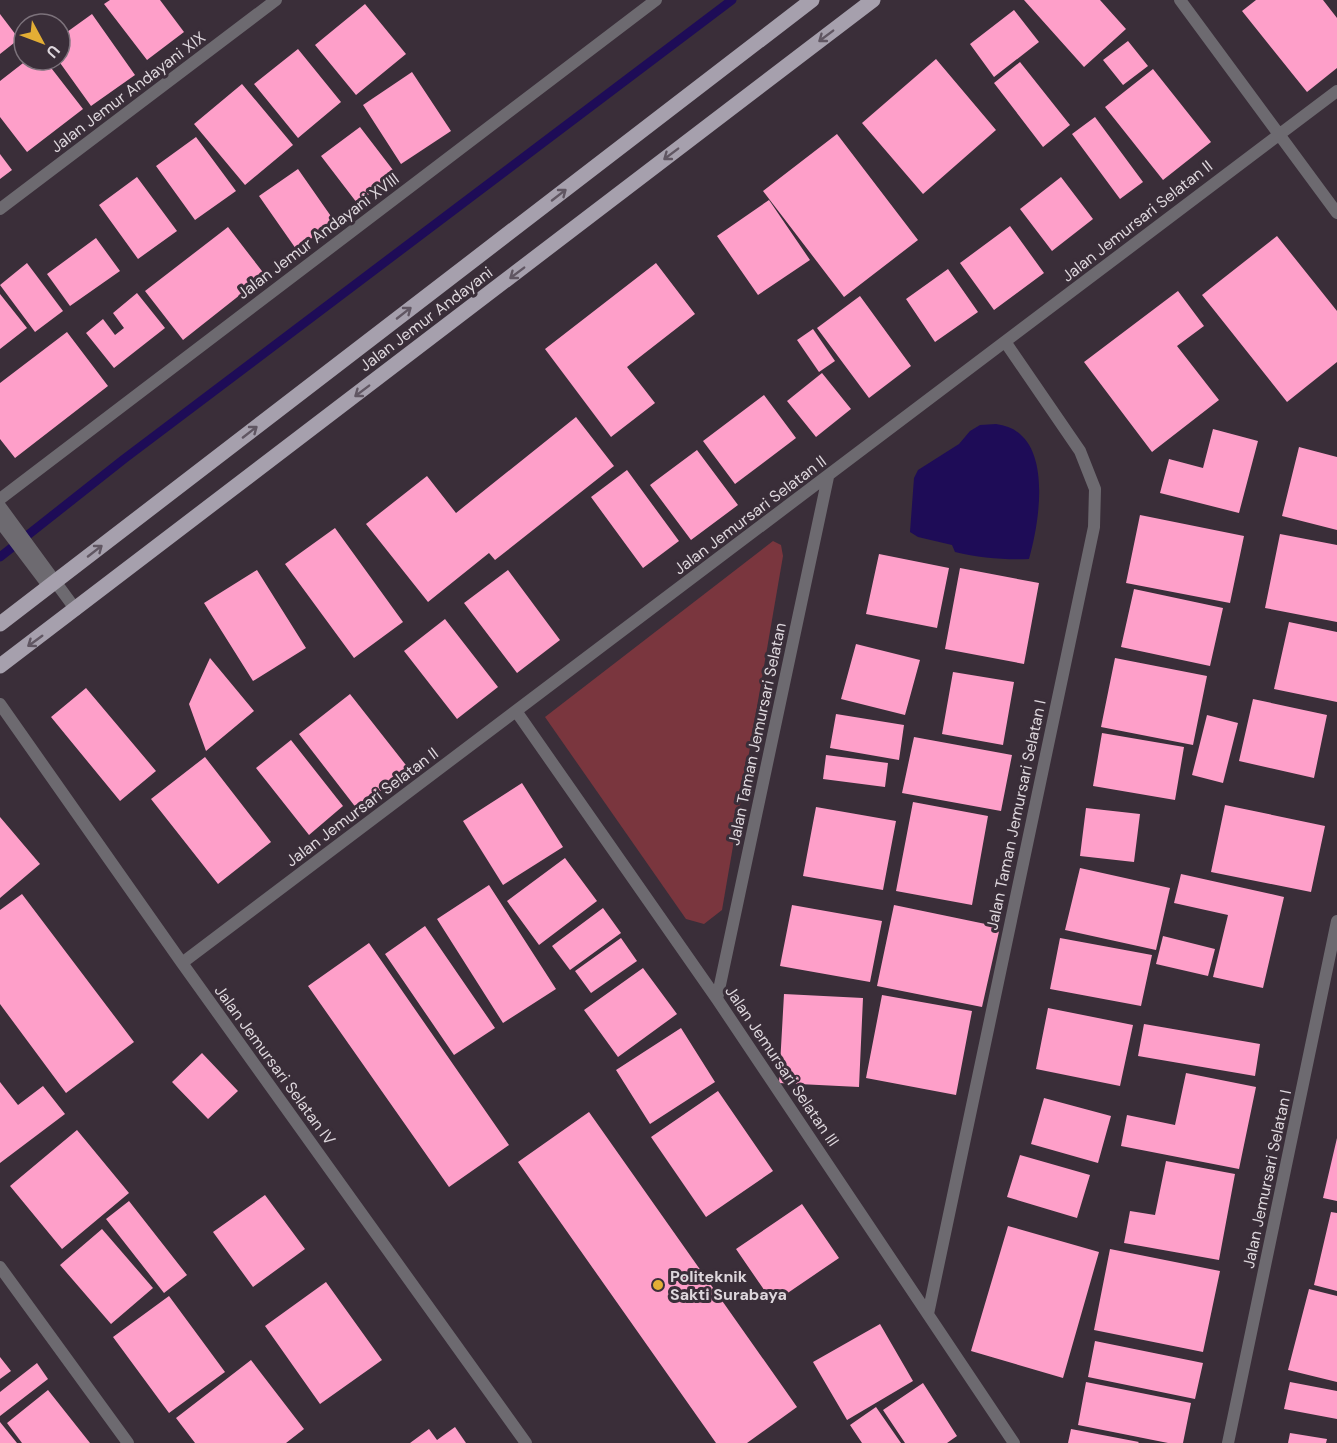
<svg xmlns="http://www.w3.org/2000/svg" width="1337" height="1443" viewBox="0 0 1337 1443" font-family="'DM Sans',sans-serif">
<rect width="100%" height="100%" fill="#3a2e39"/>
<!-- green -->
<path fill="#7a363e" d="M 773,541 L 781,545 L 783,556 L 722,910 L 704,924 L 686,919 L 545,717 Z"/>
<!-- water -->
<path fill="#1e0c57" d="M 996,424 C 1055,431 1040,520 1029,559 C 1005,560 979,558 955,552 L 952,545 L 918,537 L 910,532 L 914,478 L 918,470 L 959,444 L 970,431 L 980,425 Z"/>
<g fill="none" stroke-linecap="round" stroke-linejoin="round">
<!-- stream -->
<path stroke="#1e0c57" stroke-width="9" d="M 0,557 L 124,459 L 732,0"/>
</g>
<!-- building -->
<path fill="#fe9fc9" d="M 110,0 L 160,0 L 184,32 L 147,60 L 104,4 Z
M 1024,0 L 1100,0 L 1126,29 L 1084,67 Z
M 1256,0 L 1323,0 L 1337,18 L 1337,68 L 1307,92 L 1242,11 Z
M 365,4 L 406,54 L 356,95 L 315,45 Z
M 1014,10 L 1039,42 L 994,77 L 970,44 Z
M 0,14 L 19,39 L 0,54 Z
M 92,14 L 135,75 L 91,106 L 58,60 L 60,37 Z
M 1128,41 L 1148,66 L 1123,85 L 1103,60 Z
M 298,49 L 341,102 L 298,138 L 254,84 Z
M 936,59 L 996,130 L 923,194 L 862,123 Z
M 27,60 L 45,60 L 83,109 L 27,152 L 0,117 L 0,81 Z
M 1020,62 L 1070,125 L 1043,147 L 994,83 Z
M 1153,69 L 1211,142 L 1163,180 L 1105,107 Z
M 412,72 L 451,131 L 401,164 L 363,105 Z
M 242,84 L 293,145 L 245,185 L 194,124 Z
M 1095,117 L 1143,182 L 1120,199 L 1072,134 Z
M 360,127 L 396,174 L 357,203 L 321,156 Z
M 837,134 L 918,240 L 844,297 L 763,191 Z
M 196,137 L 236,191 L 195,220 L 156,166 Z
M 0,154 L 12,170 L 0,179 Z
M 298,169 L 335,222 L 296,249 L 259,196 Z
M 137,177 L 177,231 L 138,259 L 99,205 Z
M 1061,177 L 1093,219 L 1052,251 L 1020,209 Z
M 769,200 L 810,260 L 758,295 L 717,236 Z
M 1010,226 L 1044,273 L 994,310 L 960,263 Z
M 228,227 L 265,275 L 183,340 L 145,291 Z
M 1277,236 L 1337,311 L 1337,362 L 1287,402 L 1202,295 Z
M 96,238 L 120,271 L 70,306 L 47,274 Z
M 27,263 L 63,311 L 35,332 L 0,285 Z
M 656,263 L 695,314 L 627,367 L 655,403 L 611,437 L 545,349 Z
M 948,269 L 978,312 L 935,342 L 906,299 Z
M 1178,291 L 1204,326 L 1177,346 L 1219,400 L 1152,452 L 1084,362 Z
M 137,293 L 165,328 L 114,368 L 86,333 L 103,319 L 115,335 L 124,328 L 113,313 Z
M 0,294 L 27,328 L 0,349 Z
M 860,296 L 911,366 L 869,398 L 817,328 Z
M 813,329 L 835,361 L 819,372 L 797,340 Z
M 67,332 L 108,386 L 15,458 L 0,439 L 0,383 Z
M 822,373 L 851,409 L 816,437 L 787,401 Z
M 764,395 L 796,438 L 735,484 L 703,441 Z
M 576,417 L 614,466 L 495,560 L 489,553 L 428,602 L 366,524 L 427,476 L 456,513 Z
M 1213,429 L 1258,441 L 1239,513 L 1160,493 L 1169,459 L 1203,468 Z
M 1299,447 L 1337,457 L 1337,530 L 1282,516 Z
M 697,450 L 738,505 L 691,540 L 650,485 Z
M 627,470 L 679,541 L 643,568 L 591,497 Z
M 1140,515 L 1244,536 L 1230,603 L 1126,583 Z
M 335,528 L 403,622 L 354,658 L 285,564 Z
M 1280,534 L 1337,545 L 1337,622 L 1265,608 Z
M 879,554 L 949,568 L 937,628 L 866,614 Z
M 960,568 L 1039,583 L 1024,664 L 945,649 Z
M 257,570 L 306,648 L 253,681 L 204,603 Z
M 508,570 L 560,640 L 517,673 L 464,603 Z
M 1134,589 L 1223,608 L 1210,666 L 1121,647 Z
M 445,619 L 498,687 L 457,719 L 404,651 Z
M 1289,622 L 1337,632 L 1337,702 L 1274,689 Z
M 856,644 L 920,660 L 905,715 L 841,699 Z
M 210,658 L 254,711 L 206,751 L 189,704 Z
M 1115,658 L 1207,676 L 1193,745 L 1101,727 Z
M 953,672 L 1014,682 L 1003,745 L 942,734 Z
M 86,688 L 156,771 L 120,801 L 51,717 Z
M 350,694 L 409,769 L 357,809 L 299,734 Z
M 1253,699 L 1327,715 L 1314,778 L 1239,761 Z
M 836,714 L 904,725 L 899,760 L 830,748 Z
M 1207,715 L 1238,723 L 1223,783 L 1192,775 Z
M 1102,733 L 1184,747 L 1175,800 L 1093,786 Z
M 914,737 L 1012,755 L 1001,811 L 902,793 Z
M 291,740 L 343,806 L 309,835 L 256,768 Z
M 826,755 L 888,763 L 885,787 L 823,779 Z
M 205,757 L 271,842 L 218,884 L 151,799 Z
M 522,783 L 563,847 L 503,885 L 463,821 Z
M 913,802 L 988,816 L 972,905 L 896,891 Z
M 1225,805 L 1325,826 L 1311,892 L 1211,872 Z
M 816,807 L 896,821 L 883,890 L 803,876 Z
M 1086,808 L 1140,814 L 1134,862 L 1080,856 Z
M 0,817 L 40,864 L 0,898 Z
M 565,858 L 597,901 L 539,945 L 507,901 Z
M 1080,868 L 1170,888 L 1156,950 L 1065,930 Z
M 1181,874 L 1284,897 L 1263,988 L 1213,977 L 1228,915 L 1174,903 Z
M 489,885 L 556,989 L 503,1023 L 437,919 Z
M 22,894 L 134,1042 L 66,1093 L 0,1004 L 0,910 Z
M 792,905 L 882,921 L 870,982 L 780,966 Z
M 894,905 L 1000,927 L 982,1007 L 877,986 Z
M 603,908 L 621,933 L 570,970 L 552,946 Z
M 425,926 L 495,1028 L 454,1055 L 385,954 Z
M 1163,936 L 1215,949 L 1208,976 L 1156,964 Z
M 621,938 L 637,961 L 591,993 L 575,971 Z
M 1060,938 L 1152,955 L 1141,1006 L 1050,989 Z
M 369,943 L 509,1145 L 449,1187 L 308,986 Z
M 643,968 L 677,1014 L 618,1057 L 584,1010 Z
M 784,994 L 863,998 L 859,1087 L 779,1083 Z
M 882,995 L 972,1011 L 956,1095 L 866,1078 Z
M 1048,1008 L 1133,1025 L 1120,1086 L 1036,1069 Z
M 1144,1024 L 1260,1044 L 1255,1076 L 1138,1056 Z
M 681,1028 L 715,1082 L 650,1124 L 616,1070 Z
M 202,1053 L 238,1091 L 208,1119 L 172,1082 Z
M 1186,1073 L 1256,1087 L 1239,1169 L 1121,1146 L 1127,1115 L 1175,1125 Z
M 0,1082 L 18,1105 L 43,1086 L 65,1114 L 0,1163 Z
M 718,1091 L 773,1171 L 706,1217 L 651,1137 Z
M 1044,1098 L 1111,1116 L 1098,1163 L 1031,1144 Z
M 589,1112 L 797,1407 L 747,1443 L 716,1443 L 518,1162 Z
M 77,1130 L 129,1193 L 62,1249 L 10,1186 Z
M 1337,1138 L 1337,1201 L 1323,1198 Z
M 1020,1155 L 1090,1175 L 1077,1218 L 1007,1197 Z
M 1166,1161 L 1235,1174 L 1219,1260 L 1124,1243 L 1130,1211 L 1155,1215 Z
M 265,1195 L 305,1249 L 253,1287 L 213,1232 Z
M 129,1201 L 187,1275 L 164,1293 L 106,1219 Z
M 802,1204 L 839,1258 L 773,1303 L 736,1249 Z
M 1331,1212 L 1337,1213 L 1337,1291 L 1314,1285 Z
M 1008,1226 L 1099,1252 L 1063,1378 L 971,1351 Z
M 102,1229 L 153,1288 L 111,1324 L 60,1265 Z
M 1110,1249 L 1220,1271 L 1203,1352 L 1094,1330 Z
M 326,1282 L 382,1360 L 320,1404 L 265,1326 Z
M 1309,1289 L 1337,1296 L 1337,1382 L 1288,1370 Z
M 169,1296 L 225,1372 L 169,1413 L 113,1337 Z
M 880,1324 L 913,1381 L 847,1420 L 813,1362 Z
M 1095,1341 L 1203,1363 L 1195,1399 L 1088,1377 Z
M 0,1357 L 11,1371 L 0,1379 Z
M 251,1360 L 304,1429 L 286,1443 L 195,1443 L 176,1418 Z
M 37,1363 L 48,1379 L 0,1416 L 0,1392 Z
M 1086,1382 L 1191,1403 L 1183,1443 L 1168,1443 L 1078,1425 Z
M 1290,1382 L 1337,1391 L 1337,1419 L 1284,1409 Z
M 923,1383 L 957,1436 L 947,1443 L 905,1443 L 883,1410 Z
M 48,1390 L 90,1443 L 22,1443 L 7,1423 Z
M 876,1407 L 901,1443 L 862,1443 L 850,1425 Z
M 0,1422 L 17,1443 L 0,1443 Z
M 455,1427 L 466,1443 L 410,1443 L 429,1429 L 437,1440 Z
M 1071,1429 L 1139,1442 L 1138,1443 L 1068,1443 Z
M 1290,1433 L 1327,1439 L 1326,1443 L 1288,1443 Z"/>
<g fill="none" stroke-linecap="round" stroke-linejoin="round">
<!-- minor -->
<path stroke="#6d6a70" stroke-width="12" d="M 1180,0 L 1337,213
M 0,209 L 276,0
M 0,499 L 656,0
M 0,506 L 76,610
M 0,522 L 49,587
M 0,704 L 182,963 L 526,1443
M 516,711 L 717,999 L 1014,1443
M 182,963 L 1337,91
M 717,999 L 828,477
M 0,1267 L 128,1443
M 928,1314 L 1094,527 L 1095,489 L 1080,451 L 1006,343
M 1228,1443 L 1337,921"/>
<!-- primary -->
<path stroke="#a6a0ad" stroke-width="15" d="M 0,624 L 812,0
M 0,666 L 873,0"/>
</g>
<!-- one-way arrows -->
<defs><path id="oneway-shaft" d="M-6 0H5M1.5-3L5.5 0L1.5 3" fill="none" stroke-width="1.6" stroke-linecap="round" stroke-linejoin="round" transform="scale(1.5)"/></defs>
<g stroke="#605662">
<use href="#oneway-shaft" transform="translate(826 36) rotate(143)"/>
<use href="#oneway-shaft" transform="translate(671 154) rotate(143)"/>
<use href="#oneway-shaft" transform="translate(559 195) rotate(-38)"/>
<use href="#oneway-shaft" transform="translate(517 273) rotate(143)"/>
<use href="#oneway-shaft" transform="translate(404 313) rotate(-38)"/>
<use href="#oneway-shaft" transform="translate(362 391) rotate(143)"/>
<use href="#oneway-shaft" transform="translate(250 432) rotate(-38)"/>
<use href="#oneway-shaft" transform="translate(95 551) rotate(-38)"/>
<use href="#oneway-shaft" transform="translate(35 641) rotate(144)"/>
</g>
<!-- markers -->
<circle fill="#e3ae35" stroke="#3a2e39" stroke-width="2" cx="658" cy="1285" r="6"/>
<g text-anchor="middle" dominant-baseline="central" stroke-width="6" stroke-linejoin="round" paint-order="stroke">
<!-- street labels -->
<g font-size="16" fill="#ded7dd" stroke="#3a2e39">
<text transform="translate(128 92) rotate(-37)">Jalan Jemur Andayani XIX</text>
<text transform="translate(1137 221) rotate(-38)">Jalan Jemursari Selatan II</text>
<text transform="translate(318 236) rotate(-37)">Jalan Jemur Andayani XVIII</text>
<text transform="translate(426 319) rotate(-37)">Jalan Jemur Andayani</text>
<text transform="translate(750 515) rotate(-37)">Jalan Jemursari Selatan II</text>
<text transform="translate(757 734) rotate(-78)">Jalan Taman Jemursari Selatan</text>
<text transform="translate(362 807) rotate(-37)">Jalan Jemursari Selatan II</text>
<text transform="translate(1016 815) rotate(-78)">Jalan Taman Jemursari Selatan I</text>
<text transform="translate(275 1065) rotate(54)">Jalan Jemursari Selatan IV</text>
<text transform="translate(782 1066) rotate(56)">Jalan Jemursari Selatan III</text>
<text transform="translate(1267 1179) rotate(-78)">Jalan Jemursari Selatan I</text>
</g>
<!-- poi labels -->
<g font-size="16" font-weight="bold" fill="#ded7dd" stroke="#3a2e39" text-anchor="start">
<text x="670" y="1276">Politeknik<tspan x="670" dy="18">Sakti Surabaya</tspan></text>
</g>
</g>
<!-- north arrow -->
<g transform="translate(42 42) rotate(131)"><circle r="28" fill="#3a2e39" stroke="#7c727b" stroke-width="1.5"/>
<path d="M0-4.5L10 22L0 15L-10 22Z" fill="#e3ae35"/>
<text y="-9" font-size="16" font-weight="bold" text-anchor="middle" fill="#ded7dd">U</text>
</g>
</svg>
